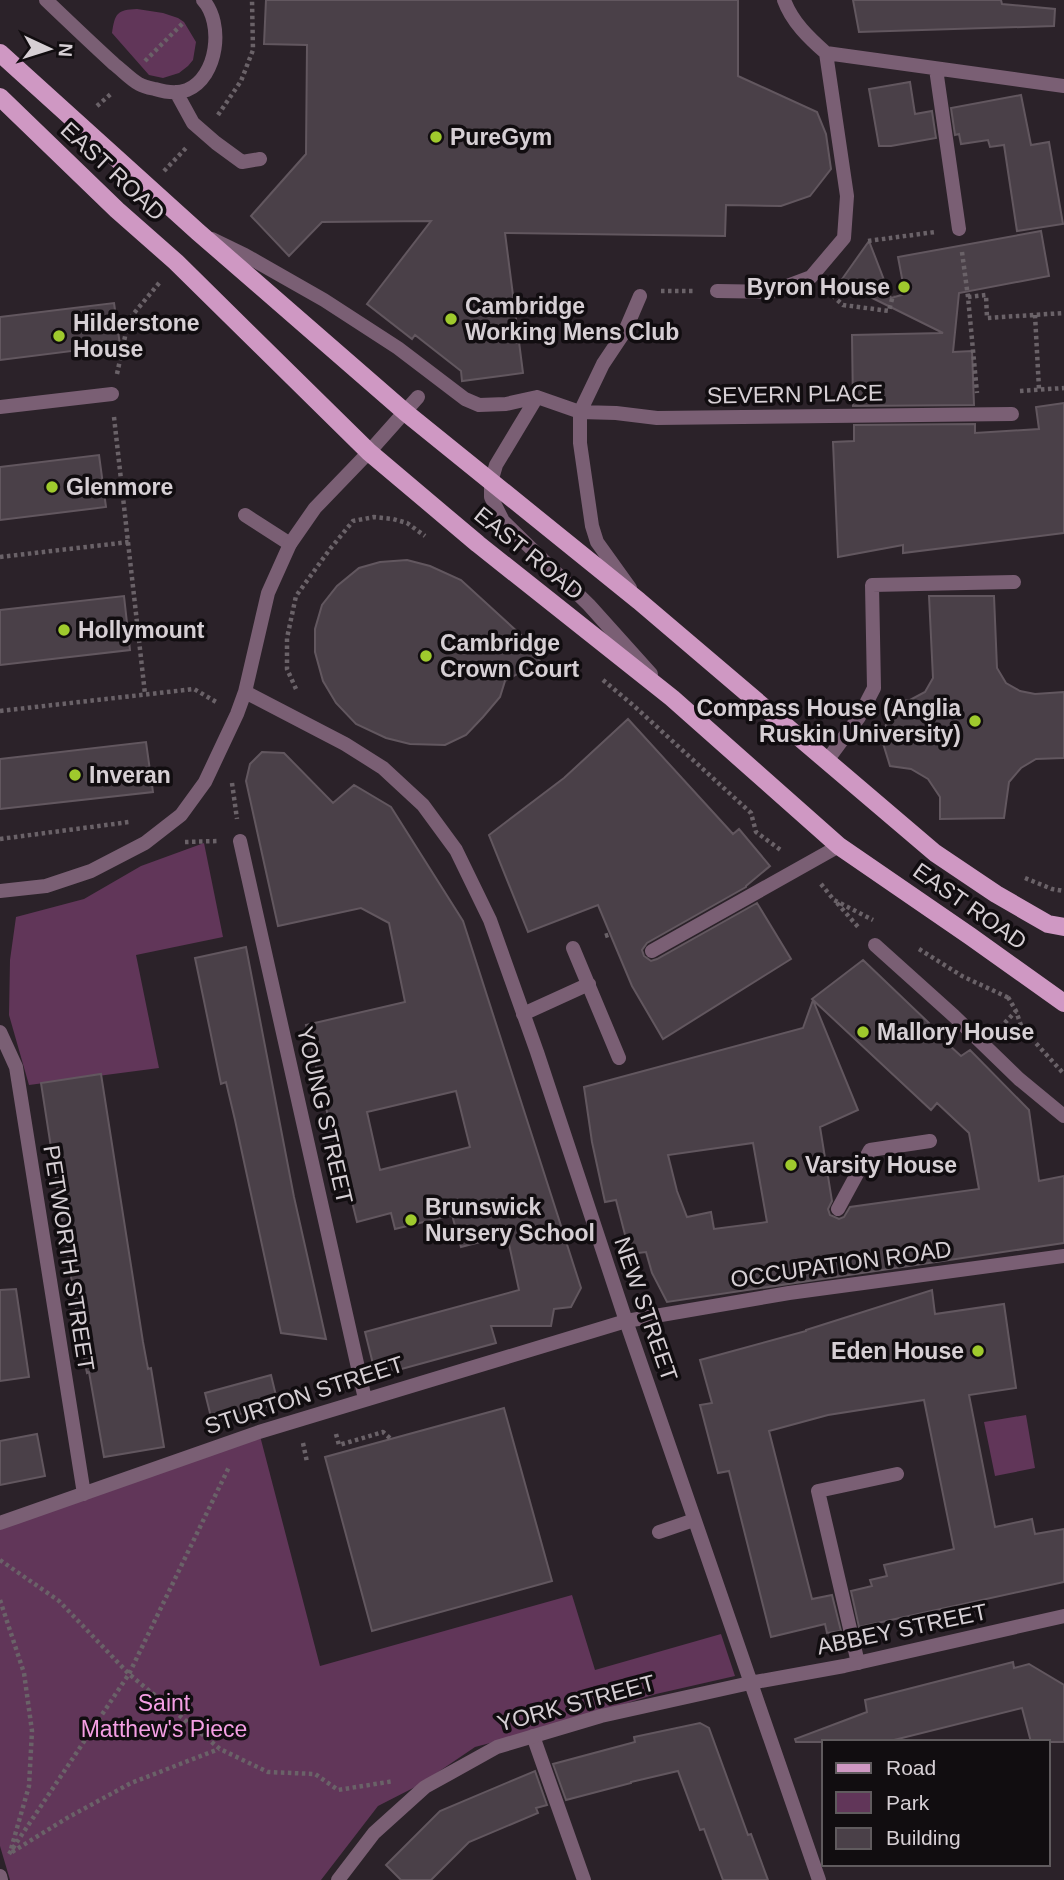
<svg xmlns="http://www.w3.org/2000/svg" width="1064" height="1880" viewBox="0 0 1064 1880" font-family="Arial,sans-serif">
<rect width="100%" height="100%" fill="#2b2229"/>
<!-- green -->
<path fill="#613659" d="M 137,9 L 163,13 L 178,18 L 184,22 L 196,42 L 193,60 L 188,66 L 179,73 L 163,78 L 149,75 L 112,33 C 115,13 117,10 137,9 Z
M 204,843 L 223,937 L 136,955 L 159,1068 L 29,1085 L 9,1015 L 10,960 L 16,917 L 84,899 L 141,866 Z
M 1026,1415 L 1035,1468 L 995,1476 L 984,1422 Z
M 259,1432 L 320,1666 L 572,1595 L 595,1670 L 721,1634 L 735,1676 L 656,1694 L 565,1723 L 475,1747 L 419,1785 L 378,1806 L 321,1880 L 10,1880 L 0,1846 L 0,1521 Z"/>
<!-- building -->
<path fill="#4a4048" stroke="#62575f" stroke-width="2" fill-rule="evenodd" d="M 266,0 L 738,0 L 738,76 L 817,112 L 826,134 L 831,169 L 810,196 L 781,206 L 726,205 L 725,236 L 505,233 L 523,373 L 462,381 L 461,371 L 415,335 L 412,339 L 367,304 L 431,221 L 322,222 L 289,256 L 251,216 L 306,154 L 307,45 L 264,44 Z
M 853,0 L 1001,0 L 1002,4 L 1055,9 L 1054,26 L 859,32 Z
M 910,82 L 915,114 L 932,111 L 936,138 L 891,146 L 879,146 L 869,89 Z
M 1021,95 L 1031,145 L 1049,142 L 1063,224 L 1017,231 L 1004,145 L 990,147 L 988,140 L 961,144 L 959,134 L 955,135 L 951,108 Z
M 1041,231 L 1049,276 L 959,293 L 953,352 L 972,351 L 974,405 L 853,406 L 852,335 L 943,333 L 840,282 L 869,241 L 891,298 L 905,294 L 898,257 Z
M 114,303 L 120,345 L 0,360 L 0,317 Z
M 1064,403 L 1064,533 L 903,553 L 903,545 L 838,557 L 833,442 L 854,441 L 854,425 L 975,424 L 975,433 L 1039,429 L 1036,407 Z
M 99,455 L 106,507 L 0,520 L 0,467 Z
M 407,560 L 430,566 L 461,580 L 521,635 L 540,661 L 505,681 L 500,697 L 483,717 L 466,735 L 445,745 L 410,744 L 386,738 L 356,724 L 336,703 L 323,681 L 315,652 L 315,629 L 322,605 L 337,586 L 359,568 L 380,562 Z
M 124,596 L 130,650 L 0,665 L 0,610 Z
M 929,596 L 994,596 L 997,668 L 1006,683 L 1020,691 L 1035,694 L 1064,692 L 1064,758 L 1036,759 L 1021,768 L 1009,782 L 1004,818 L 940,819 L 940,797 L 928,779 L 911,769 L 890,766 L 882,740 L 892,702 L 910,700 L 925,692 L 933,678 Z
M 628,719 L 733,834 L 739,829 L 770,866 L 746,886 L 746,887 L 647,943 L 642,950 L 644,956 L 651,961 L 657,959 L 757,903 L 791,959 L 663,1039 L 632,986 L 598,905 L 528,932 L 489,835 L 564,778 Z
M 146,742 L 153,792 L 0,809 L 0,759 Z
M 262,752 L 284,753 L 333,803 L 354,785 L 391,807 L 463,921 L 581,1288 L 571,1307 L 554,1309 L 551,1326 L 491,1326 L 496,1343 L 376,1376 L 365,1332 L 519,1290 L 507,1235 L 461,1247 L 452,1215 L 395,1229 L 391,1213 L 357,1222 L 338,1145 L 335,1145 L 306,1025 L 405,1002 L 389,923 L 361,908 L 278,926 L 246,781 L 250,764 ZM 456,1091 L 470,1147 L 380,1170 L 367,1112 Z
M 246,947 L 294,1197 L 326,1339 L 281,1333 L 235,1120 L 226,1082 L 221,1084 L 204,1001 L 195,958 Z
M 863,960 L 929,1023 L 927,1025 L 961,1056 L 970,1050 L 1029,1110 L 1039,1181 L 1064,1176 L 1064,1243 L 667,1302 L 652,1273 L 646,1252 L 630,1254 L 616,1200 L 605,1202 L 592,1142 L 584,1087 L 803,1028 L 813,1000 L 858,1110 L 820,1127 L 832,1201 L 828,1209 L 830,1215 L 839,1219 L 844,1217 L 850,1207 L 979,1189 L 969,1133 L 937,1103 L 931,1110 L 812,999 ZM 753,1143 L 767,1222 L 714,1229 L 711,1212 L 687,1217 L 677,1191 L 668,1155 Z
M 101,1074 L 143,1342 L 148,1369 L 151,1368 L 164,1447 L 104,1457 L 89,1372 L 87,1373 L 83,1354 L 41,1083 Z
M 16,1289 L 29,1377 L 0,1381 L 0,1290 Z
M 932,1290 L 935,1314 L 1004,1304 L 1016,1388 L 969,1395 L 995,1527 L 1032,1519 L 1035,1534 L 1064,1529 L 1064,1582 L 859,1627 L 851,1591 L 872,1586 L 870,1580 L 887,1576 L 884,1565 L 954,1549 L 924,1400 L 828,1415 L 769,1431 L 812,1599 L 832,1595 L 841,1631 L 827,1633 L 825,1624 L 771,1637 L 729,1471 L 718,1473 L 700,1405 L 712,1403 L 700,1360 L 806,1331 L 806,1330 Z
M 271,1375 L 278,1404 L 212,1421 L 205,1393 Z
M 504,1408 L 552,1581 L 372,1631 L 325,1457 Z
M 37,1434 L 45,1476 L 0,1485 L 0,1441 Z
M 1013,1662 L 1014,1668 L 1029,1664 L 1064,1685 L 1064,1742 L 1031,1742 L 1022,1708 L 886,1742 L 796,1742 L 795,1739 L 867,1712 L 865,1700 Z
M 700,1723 L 709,1728 L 748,1835 L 751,1834 L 768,1880 L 723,1880 L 704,1829 L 700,1830 L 678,1771 L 631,1782 L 631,1783 L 566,1800 L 553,1764 L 635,1742 L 634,1737 Z
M 535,1771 L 547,1805 L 536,1808 L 538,1813 L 469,1842 L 431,1880 L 401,1880 L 386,1865 L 440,1811 Z"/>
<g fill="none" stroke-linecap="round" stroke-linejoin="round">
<!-- path -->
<path stroke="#6a6268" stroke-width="4.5" stroke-dasharray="3.5 3.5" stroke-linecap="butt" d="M 145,61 L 184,22
M 97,106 L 112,93
M 218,115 L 241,81 L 253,50 L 252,0
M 164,171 L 187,147
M 868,241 L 935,232
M 962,252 L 968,297 L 977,393
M 661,291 L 694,291
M 827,291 L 843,305 L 889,311 L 893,295
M 968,297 L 986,295 L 987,318 L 1064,313
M 1035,315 L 1039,389
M 130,318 L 160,282
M 117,374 L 129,318 L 117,327
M 1020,391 L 1064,388
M 114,417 L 145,694
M 0,557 L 129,542
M 603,680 L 633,705 L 751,813 L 756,832 L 782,851
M 296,689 L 287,669 L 287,638 L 296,596 L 330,549 L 353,521 L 374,517 L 393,519 L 407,523 L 425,536
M 0,711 L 194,689 L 218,703
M 232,783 L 237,819
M 0,839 L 129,822
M 185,842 L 218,841
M 1025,878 L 1052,889 L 1064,891
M 821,884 L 834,900 L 873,920
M 837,903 L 859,928
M 605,936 L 611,934
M 919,949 L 962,976 L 1009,998
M 1008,997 L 1016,1011 L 1024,1034 L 1033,1040 L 1064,1074
M 1000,1028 L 1016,1011
M 336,1434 L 339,1445 L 383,1432 L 391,1439
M 303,1443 L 307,1462
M 0,1560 L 59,1601 L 129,1674 L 220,1749 L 268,1772 L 315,1774 L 338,1790 L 394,1781
M 0,1600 L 24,1673 L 32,1731 L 29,1786 L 11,1849
M 12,1852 L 67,1818 L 131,1783 L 219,1749
M 9,1854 L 129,1674 L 229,1467"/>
<!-- service -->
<path stroke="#7a5f74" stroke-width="14" d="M 46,0 C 69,22 91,43 114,64 C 122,70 130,79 139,84 C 144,87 150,88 155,89 C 165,92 177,94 187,90 C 218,77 224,23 203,0
M 784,0 C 792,22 809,38 826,53 L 1064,86
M 936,69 L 959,229
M 176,92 L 193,123 L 216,143 L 242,162 L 260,159
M 212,239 L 245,255 L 324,300 L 398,348 L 465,399 L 479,405 L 506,404 L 537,397 L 580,412 L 616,413 L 657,418 L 1012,414
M 717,291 L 771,292 L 811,277 L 844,238 L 847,196 L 826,53
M 537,397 L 496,465 L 491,482 L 491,497 L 503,521 L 589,605 L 651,674
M 245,515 L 290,544
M 630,588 L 597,542 L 592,526 L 580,443 L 580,412 L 603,364 L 625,331 L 640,296
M 826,762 L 859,717 L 874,688 L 872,585 L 1014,582
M 573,948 L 619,1058
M 652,951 L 839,846
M 523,1014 L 589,984
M 838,1209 L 870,1150 L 930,1141
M 659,1532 L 694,1520
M 858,1663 L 818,1491 L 897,1474
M 533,1736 L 584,1880"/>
<!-- minor -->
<path stroke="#7a5f74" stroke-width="14" d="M 0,407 L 112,394
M 245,692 L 345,744 L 383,768 L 423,805 L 456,850 L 490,920 L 537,1052 L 626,1321 L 819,1880
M 240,841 L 365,1399
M 0,891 L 46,886 L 91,871 L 145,843 L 181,815 L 205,782 L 237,714 L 245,692 L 268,593 L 290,544 L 315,508 L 369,452 L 418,397
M 875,945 L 954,1016 L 1019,1079 L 1064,1116
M 0,1032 L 16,1067 L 84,1494
M 0,1523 L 259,1432 L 626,1321 L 789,1293 L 1064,1256
M 0,1876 L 1,1880
M 338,1880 L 374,1833 L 425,1787 L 497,1747 L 601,1716 L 750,1683 L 844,1666 L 1064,1616"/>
<!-- primary -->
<path stroke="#cf98c3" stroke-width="18" d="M 0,53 L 198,232 L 405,412 L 639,601 L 935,853 L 996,894 L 1048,924 L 1064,927
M 0,97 L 117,210 L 176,262 L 369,452 L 478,544 L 672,698 L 839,846 L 970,936 L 1064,1003"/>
</g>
<!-- markers -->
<g fill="#9fca2d" stroke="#110d10" stroke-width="2.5">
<circle cx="436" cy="137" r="7"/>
<circle cx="904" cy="287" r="7"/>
<circle cx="451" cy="319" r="7"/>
<circle cx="59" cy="336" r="7"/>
<circle cx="52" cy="487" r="7"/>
<circle cx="64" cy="630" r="7"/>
<circle cx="426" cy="656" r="7"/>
<circle cx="975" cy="721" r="7"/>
<circle cx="75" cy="775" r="7"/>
<circle cx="863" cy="1032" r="7"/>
<circle cx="791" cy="1165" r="7"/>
<circle cx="411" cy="1220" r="7"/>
<circle cx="978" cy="1351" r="7"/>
</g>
<g text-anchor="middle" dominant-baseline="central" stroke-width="7" stroke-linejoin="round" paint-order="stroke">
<!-- poi labels -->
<g font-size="23" font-weight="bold" fill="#d6cfd4" stroke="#110d10" text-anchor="start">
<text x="450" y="137">PureGym</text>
<text x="890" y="287" text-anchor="end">Byron House</text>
<text x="465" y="306">Cambridge<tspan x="465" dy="26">Working Mens Club</tspan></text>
<text x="73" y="323">Hilderstone<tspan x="73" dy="26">House</tspan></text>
<text x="66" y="487">Glenmore</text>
<text x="78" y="630">Hollymount</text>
<text x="440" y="643">Cambridge<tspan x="440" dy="26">Crown Court</tspan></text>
<text x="961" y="708" text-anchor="end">Compass House (Anglia<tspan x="961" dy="26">Ruskin University)</tspan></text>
<text x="89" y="775">Inveran</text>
<text x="877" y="1032">Mallory House</text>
<text x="805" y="1165">Varsity House</text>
<text x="425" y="1207">Brunswick<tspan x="425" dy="26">Nursery School</tspan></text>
<text x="964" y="1351" text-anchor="end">Eden House</text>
</g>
<!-- street labels -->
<g font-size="23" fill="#d6cfd4" stroke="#110d10">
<text transform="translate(113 171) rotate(43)">EAST ROAD</text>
<text transform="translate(795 394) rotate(-1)">SEVERN PLACE</text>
<text transform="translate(529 553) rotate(39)">EAST ROAD</text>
<text transform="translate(970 906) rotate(35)">EAST ROAD</text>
<text transform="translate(325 1115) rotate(77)">YOUNG STREET</text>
<text transform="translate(69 1258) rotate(81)">PETWORTH STREET</text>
<text transform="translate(841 1264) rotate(-8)">OCCUPATION ROAD</text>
<text transform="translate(646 1309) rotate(71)">NEW STREET</text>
<text transform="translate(304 1395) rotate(-18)">STURTON STREET</text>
<text transform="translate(902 1629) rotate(-12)">ABBEY STREET</text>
<text transform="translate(576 1703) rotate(-15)">YORK STREET</text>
</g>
<!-- park labels -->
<g font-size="23" fill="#f59fe4" stroke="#110d10">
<text x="164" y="1703">Saint<tspan x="164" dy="26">Matthew's Piece</tspan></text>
</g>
</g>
<!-- legend -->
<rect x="822" y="1740" width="228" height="126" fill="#110d10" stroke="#605b5e" stroke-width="2"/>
<rect x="836" y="1763" width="35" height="10" fill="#cf98c3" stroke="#605b5e" stroke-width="2"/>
<text x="886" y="1775" font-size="21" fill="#d6cfd4">Road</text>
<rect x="836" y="1792" width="35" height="21" fill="#613659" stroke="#605b5e" stroke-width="2"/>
<text x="886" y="1810" font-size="21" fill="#d6cfd4">Park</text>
<rect x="836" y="1828" width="35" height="21" fill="#4a4048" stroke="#605b5e" stroke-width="2"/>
<text x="886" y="1845" font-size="21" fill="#d6cfd4">Building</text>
<!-- north arrow -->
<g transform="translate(49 49) rotate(94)" stroke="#110d10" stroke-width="5" paint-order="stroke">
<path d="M0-5L12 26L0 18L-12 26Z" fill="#d6cfd4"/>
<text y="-10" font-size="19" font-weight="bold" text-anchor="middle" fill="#d6cfd4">N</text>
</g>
</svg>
